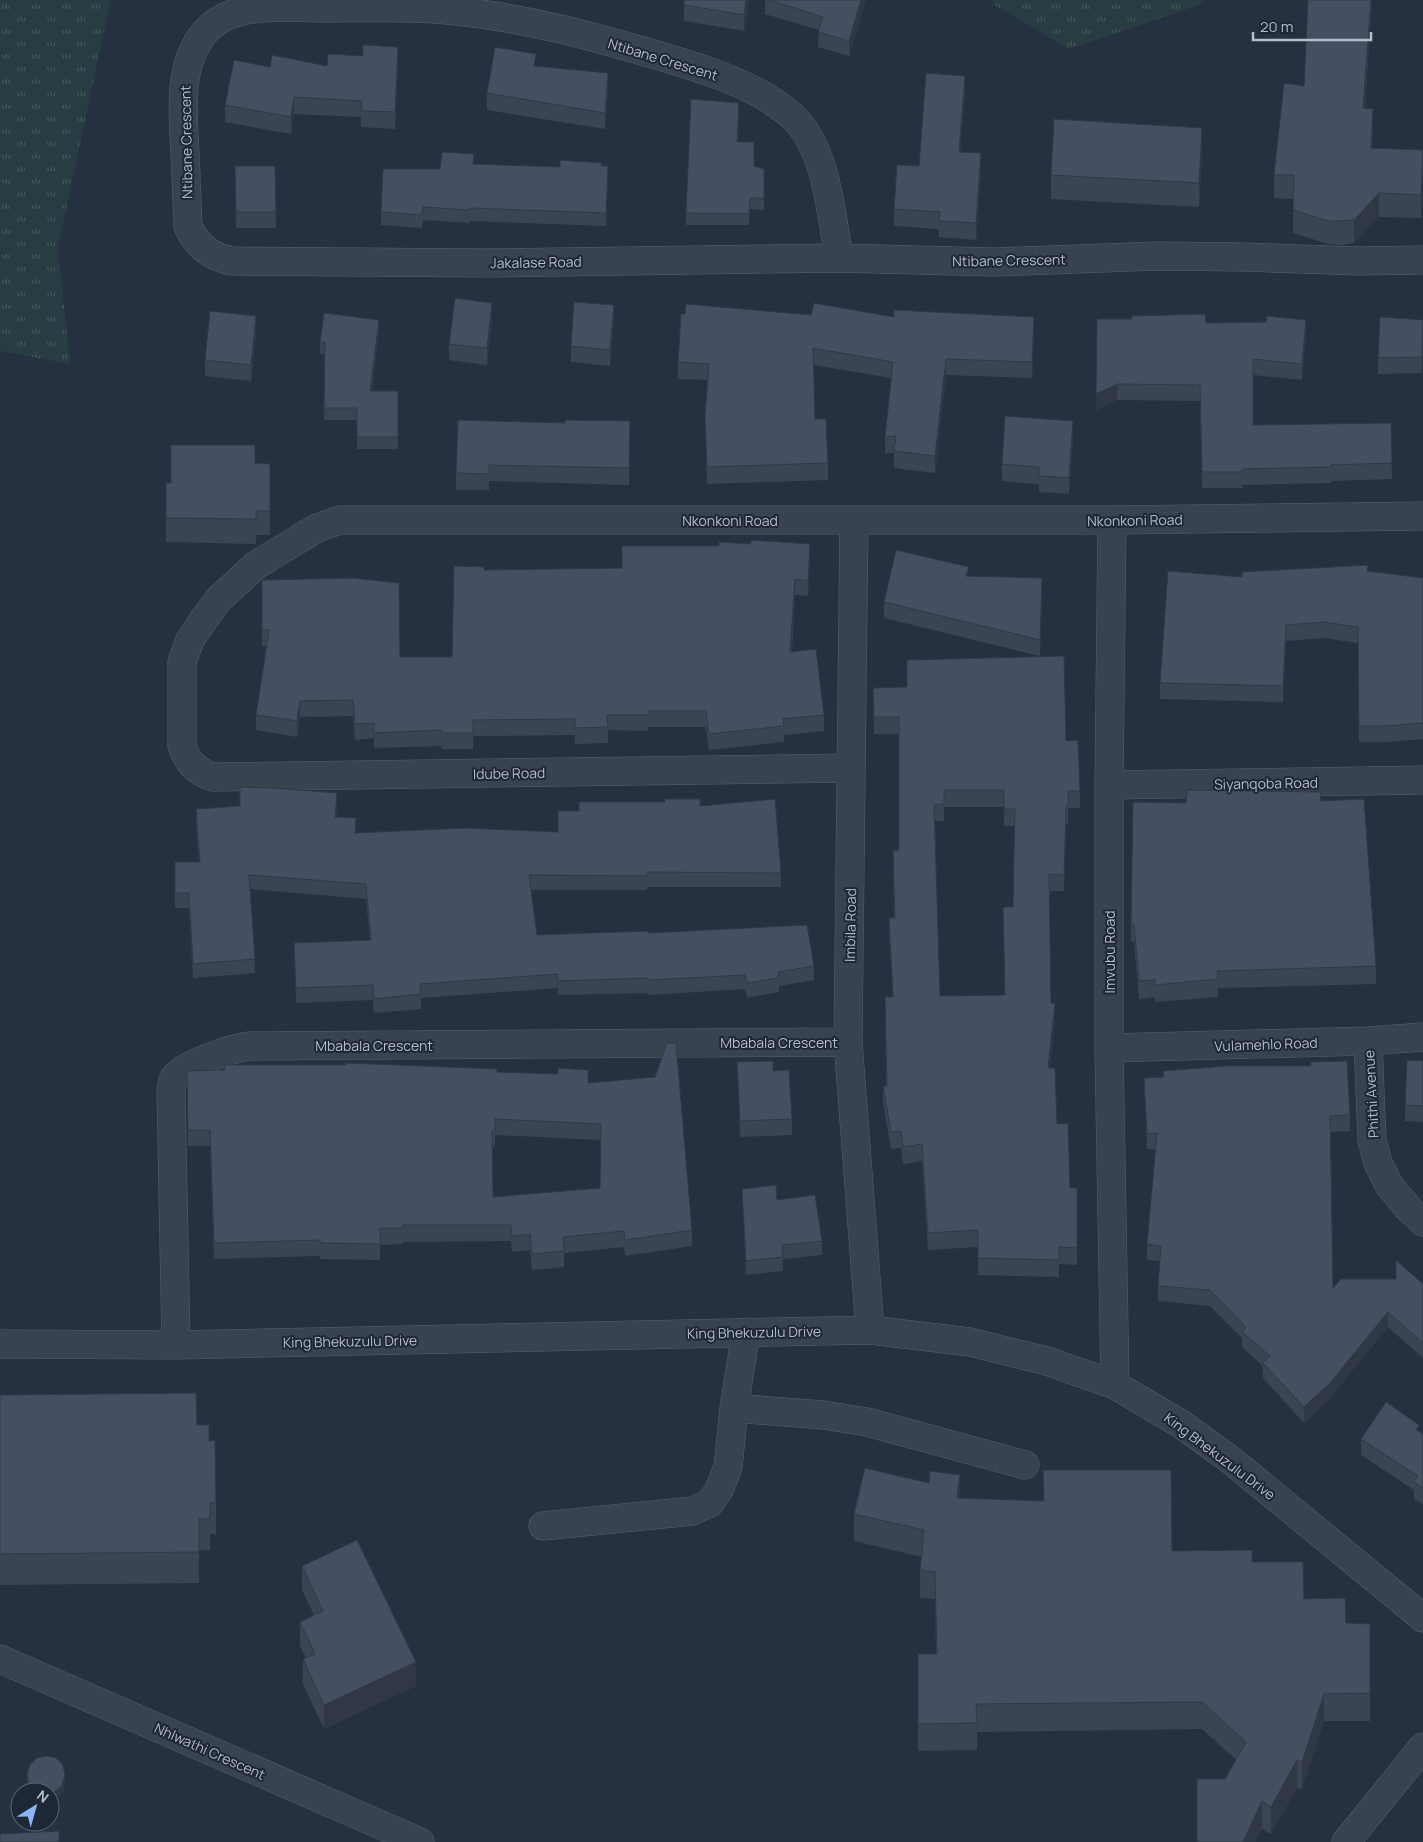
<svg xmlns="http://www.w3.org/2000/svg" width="1423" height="1842" viewBox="0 0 1423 1842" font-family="Manrope,sans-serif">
<defs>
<pattern id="grass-tufts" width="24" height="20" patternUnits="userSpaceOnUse" patternTransform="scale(1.25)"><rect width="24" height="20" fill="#273d41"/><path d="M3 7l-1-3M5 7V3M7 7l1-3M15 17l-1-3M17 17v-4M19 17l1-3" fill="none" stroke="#44575b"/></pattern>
</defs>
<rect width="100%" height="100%" fill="#253040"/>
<!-- grass -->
<path fill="url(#grass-tufts)" d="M 0,0 L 111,0 L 58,247 L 70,364 L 0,351 Z
M 990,0 L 1205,0 L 1196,6 L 1069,49 L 996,6 Z"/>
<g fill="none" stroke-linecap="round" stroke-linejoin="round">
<defs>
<path id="minor" d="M 839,258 C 831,214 827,149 793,117 C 759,85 698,67 653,54 C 591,36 529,19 465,12 C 418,6 371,8 324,8 C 287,8 233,0 205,32 C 177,65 183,114 185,153 C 186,178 187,202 188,226 C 196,245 212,258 233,261 L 488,263 L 839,258 L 994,262 L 1158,256 L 1244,257 L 1359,261 L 1423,260
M 854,520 L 848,1042 L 870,1330
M 1112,520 L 1109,785 L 1109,1048 L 1115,1385
M 851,768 L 213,777 C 196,771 188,763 182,746 L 182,662 L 190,640 L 202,622 L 218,600 L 256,565 L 317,528 L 340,520 L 1112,520 L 1423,516
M 1109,785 L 1423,780
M 1368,1041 L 1372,1140 L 1378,1163 L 1389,1185 L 1408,1208 L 1423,1222
M 1109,1048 L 1368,1041 L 1423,1037
M 0,1344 L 176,1345 L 870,1330 L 970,1342 L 1047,1361 L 1115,1385 L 1181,1424 L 1232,1461 L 1423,1618
M 176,1345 L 171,1090 C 172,1086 172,1081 174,1078 C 183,1064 233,1048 250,1046 L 848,1042
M 734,1408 L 823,1415 L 867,1422 L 1025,1465
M 543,1526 L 693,1511 L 710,1503 L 719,1490 L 728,1467 L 734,1408 L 746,1332
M 0,1659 L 420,1842
M 1346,1842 L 1423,1747"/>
</defs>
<!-- minor casing -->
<use href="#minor" stroke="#57606d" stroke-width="29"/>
<!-- minor -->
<use href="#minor" stroke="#39424f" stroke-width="28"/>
</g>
<!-- wall -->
<path fill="#3a4554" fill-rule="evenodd" d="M 749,0 L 744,31 L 684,21 L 684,5 Z
M 765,0 L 866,0 L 849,56 L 818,47 L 819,30 L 765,14 Z
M 1372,0 L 1365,108 L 1373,132 L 1372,148 L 1423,173 L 1421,218 L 1379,217 L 1354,243 L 1341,245 L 1328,244 L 1293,233 L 1293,199 L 1274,198 L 1274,175 L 1304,86 Z
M 398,63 L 395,129 L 361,127 L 361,117 L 294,114 L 291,134 L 225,122 L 225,105 L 270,67 Z
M 536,66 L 608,89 L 605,129 L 487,110 L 487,93 Z
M 965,92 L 960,152 L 981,170 L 976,240 L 939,237 L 939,229 L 894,226 L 894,209 L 919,166 Z
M 739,114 L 738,142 L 754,166 L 764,169 L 764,210 L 750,209 L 749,225 L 686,225 L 686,213 Z
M 1202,152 L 1199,207 L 1051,199 L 1051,175 Z
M 474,164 L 560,167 L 602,166 L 608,179 L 606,226 L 470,221 L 470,223 L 423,220 L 422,228 L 381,225 L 381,212 L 440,169 Z
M 235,166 L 275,166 L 276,228 L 236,228 Z
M 811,315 L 894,317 L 1034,333 L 1032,378 L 946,375 L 935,473 L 894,468 L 894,453 L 885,453 L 885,437 L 891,378 L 814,365 L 815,419 L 828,463 L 828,480 L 707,484 L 705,416 L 708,380 L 678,379 L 678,362 Z
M 1132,319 L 1206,323 L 1306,336 L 1302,380 L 1253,375 L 1253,425 L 1391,423 L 1392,479 L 1331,481 L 1331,483 L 1242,485 L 1242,488 L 1202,488 L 1200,401 L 1117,400 L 1096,410 Z
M 492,320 L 487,365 L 449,360 L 449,344 Z
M 1423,320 L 1422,373 L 1378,374 L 1378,358 Z
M 614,321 L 610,366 L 571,362 L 571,346 Z
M 379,332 L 372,391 L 398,391 L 398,449 L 357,449 L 357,420 L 324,420 L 325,354 L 320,354 L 320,342 Z
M 256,333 L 251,381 L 205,376 L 205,360 Z
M 630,421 L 629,485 L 489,481 L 489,490 L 456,490 L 456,473 L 565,423 Z
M 1073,437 L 1069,494 L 1039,492 L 1039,484 L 1002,481 L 1002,464 Z
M 255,463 L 270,464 L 270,535 L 256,535 L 256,544 L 166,542 L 166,483 L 171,483 Z
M 810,559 L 808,596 L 795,595 L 792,651 L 824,715 L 824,731 L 784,735 L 784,742 L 709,750 L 706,727 L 648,727 L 648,731 L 608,730 L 608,743 L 575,744 L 575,735 L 473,736 L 473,749 L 442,749 L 442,746 L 374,748 L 374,738 L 355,740 L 353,716 L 300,717 L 297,737 L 256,730 L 256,715 L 266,646 L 262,646 L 262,580 L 400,657 L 452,657 L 484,570 L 622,568 Z
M 1368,571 L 1423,578 L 1423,739 L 1385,742 L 1359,742 L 1358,643 L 1324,638 L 1286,641 L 1283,702 L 1160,699 L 1160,683 L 1242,577 Z
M 1042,595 L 1040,656 L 884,618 L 884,602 Z
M 907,687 L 1066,741 L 1080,791 L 1080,808 L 1068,808 L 1068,824 L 1066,824 L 1064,891 L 1049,891 L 1051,1003 L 1055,1020 L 1050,1068 L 1057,1124 L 1070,1188 L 1077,1188 L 1077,1265 L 1059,1264 L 1059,1277 L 978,1275 L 978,1247 L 928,1250 L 922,1161 L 903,1164 L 901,1148 L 891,1149 L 883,1103 L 883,1086 L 886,1086 L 885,997 L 893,997 L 889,935 L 889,918 L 894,918 L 893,850 L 899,850 L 899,734 L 874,734 L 873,688 ZM 944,807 L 1004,807 L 1004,826 L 1014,826 L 1013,907 L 1004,995 L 940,996 L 935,821 L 944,821 Z
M 1321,801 L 1376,966 L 1376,984 L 1218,988 L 1218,997 L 1155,1002 L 1155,997 L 1139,999 L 1134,942 L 1131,942 L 1131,924 L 1186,803 Z
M 700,806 L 781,873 L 781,887 L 647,887 L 647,890 L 531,890 L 537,935 L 648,933 L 814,966 L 814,980 L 779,986 L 779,992 L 747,998 L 745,989 L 648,995 L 647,993 L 558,995 L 558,988 L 421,998 L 421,1009 L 374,1013 L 373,1000 L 296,1003 L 294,943 L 370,940 L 366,899 L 250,889 L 255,959 L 255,973 L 193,978 L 189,908 L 175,908 L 175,862 L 199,862 L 196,824 L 196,809 L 337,807 L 336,817 L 356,833 L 558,832 L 579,811 Z
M 1423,1061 L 1423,1122 L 1405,1121 L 1405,1105 Z
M 737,1062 L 773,1071 L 792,1119 L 792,1135 L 740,1137 Z
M 187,1071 L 497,1072 L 588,1083 L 692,1230 L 692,1246 L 625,1256 L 624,1247 L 564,1253 L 564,1267 L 532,1270 L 530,1250 L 512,1252 L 511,1241 L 403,1242 L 403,1244 L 380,1245 L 380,1260 L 320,1259 L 320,1256 L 214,1259 L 210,1146 L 188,1146 ZM 495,1135 L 601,1140 L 600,1188 L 493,1197 L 492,1147 L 495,1147 Z
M 1163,1071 L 1350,1115 L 1350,1131 L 1331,1132 L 1333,1288 L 1423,1284 L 1423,1358 L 1388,1327 L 1329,1399 L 1304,1423 L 1263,1378 L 1263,1366 L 1242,1347 L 1242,1338 L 1210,1306 L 1158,1301 L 1158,1286 L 1160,1261 L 1147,1260 L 1147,1244 L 1156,1149 L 1147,1149 L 1144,1078 L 1163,1077 Z
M 742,1189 L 777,1200 L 822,1241 L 822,1255 L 783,1259 L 783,1271 L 746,1275 Z
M 0,1395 L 197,1425 L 209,1441 L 216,1503 L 216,1534 L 210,1534 L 210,1550 L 199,1550 L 199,1583 L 0,1585 Z
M 1419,1432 L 1423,1434 L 1423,1504 L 1414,1499 L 1414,1490 L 1361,1455 L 1361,1439 Z
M 960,1498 L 1172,1551 L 1252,1562 L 1304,1599 L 1346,1623 L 1370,1624 L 1370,1721 L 1324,1721 L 1302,1789 L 1297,1788 L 1271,1834 L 1262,1829 L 1255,1842 L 1197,1842 L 1225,1779 L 1236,1760 L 1202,1729 L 977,1732 L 977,1750 L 918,1751 L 918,1654 L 936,1654 L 935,1599 L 920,1598 L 920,1570 L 922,1557 L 854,1541 L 854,1514 Z
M 302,1566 L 416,1686 L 324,1729 L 303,1684 L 303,1659 L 306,1658 L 300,1646 L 300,1622 L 314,1615 L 302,1590 Z
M 27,1774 L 65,1784 L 62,1793 L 50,1792 L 29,1792 L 27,1783 Z"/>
<!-- shaded-wall -->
<path fill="#303845" d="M 746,0 L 749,0 L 744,31 L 744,15 Z
M 861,0 L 866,0 L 849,56 L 849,41 Z
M 1371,0 L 1372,0 L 1363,132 L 1363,108 Z
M 398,47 L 398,63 L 395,129 L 395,112 Z
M 608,73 L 608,89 L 605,129 L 605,113 Z
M 965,76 L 965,92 L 959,168 L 959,152 Z
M 294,97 L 294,114 L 291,134 L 291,117 Z
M 739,103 L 739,114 L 737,153 L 737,142 Z
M 1373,109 L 1373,132 L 1371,171 L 1371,148 Z
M 1202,128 L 1202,152 L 1199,207 L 1199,183 Z
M 1423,150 L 1423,173 L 1421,218 L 1421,195 Z
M 981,153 L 981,170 L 976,240 L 976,223 Z
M 608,166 L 608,179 L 606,226 L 606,213 Z
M 1379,193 L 1379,217 L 1354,243 L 1354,220 Z
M 492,303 L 492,320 L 487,365 L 487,348 Z
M 614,305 L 614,321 L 610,366 L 610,350 Z
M 256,316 L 256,333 L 251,381 L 251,365 Z
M 1034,317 L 1034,333 L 1032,378 L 1032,362 Z
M 379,320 L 379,332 L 370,403 L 370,391 Z
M 1306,320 L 1306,336 L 1302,380 L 1302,364 Z
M 1423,330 L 1423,346 L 1422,373 L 1422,357 Z
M 946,359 L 946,375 L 935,473 L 935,456 Z
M 1117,384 L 1117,400 L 1096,410 L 1096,394 Z
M 1073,421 L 1073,437 L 1069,494 L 1069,478 Z
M 810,544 L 810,559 L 808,596 L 808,581 Z
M 1042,578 L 1042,595 L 1040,656 L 1040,640 Z
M 795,579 L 795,595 L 790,667 L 790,652 Z
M 1286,625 L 1286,641 L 1283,702 L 1283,686 Z
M 300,701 L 300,717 L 297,737 L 297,721 Z
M 337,793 L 337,807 L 335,831 L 335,817 Z
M 1055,1003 L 1055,1020 L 1048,1085 L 1048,1068 Z
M 1388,1312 L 1388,1327 L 1329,1399 L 1304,1423 L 1304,1407 Z
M 1419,1425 L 1419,1441 L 1416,1430 Z
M 960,1475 L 960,1503 L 957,1498 Z
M 416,1662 L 416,1686 L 324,1729 L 324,1705 Z
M 1324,1694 L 1324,1721 L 1302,1789 L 1302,1762 Z
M 1297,1760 L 1297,1788 L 1271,1834 L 1271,1807 Z
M 65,1775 L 65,1784 L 62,1793 L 50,1805 L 50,1796 Z
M 1262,1801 L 1262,1829 L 1255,1842 L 1243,1842 Z"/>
<!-- building -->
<path fill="#445062" stroke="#303845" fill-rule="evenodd" d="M 684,0 L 746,0 L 744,15 L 684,5 Z
M 769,0 L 861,0 L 849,41 L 818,32 L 823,17 Z
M 1308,0 L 1371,0 L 1363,108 L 1373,109 L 1371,148 L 1423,150 L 1421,195 L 1379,193 L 1354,220 L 1341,221 L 1328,221 L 1293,210 L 1294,175 L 1274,175 L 1284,83 L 1304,86 Z
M 363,45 L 398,47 L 395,112 L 361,111 L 362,101 L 294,97 L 291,117 L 225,105 L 234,60 L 270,67 L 272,55 L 327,66 L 328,54 L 363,56 Z
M 495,47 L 536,54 L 534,66 L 608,73 L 605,113 L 487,93 Z
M 926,73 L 965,76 L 959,152 L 981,153 L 976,223 L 939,221 L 940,212 L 894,209 L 897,165 L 919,166 Z
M 691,99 L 739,103 L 737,142 L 754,142 L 754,166 L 764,169 L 764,198 L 750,198 L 749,214 L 686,213 Z
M 1054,119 L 1202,128 L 1199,183 L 1051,175 Z
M 442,152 L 474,154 L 473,164 L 560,167 L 560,160 L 602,163 L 601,166 L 608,166 L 606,213 L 470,208 L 470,210 L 423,207 L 422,215 L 381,212 L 383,169 L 440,169 Z
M 235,166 L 275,166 L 276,212 L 236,212 Z
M 455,298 L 492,303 L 487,348 L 449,344 Z
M 574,302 L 614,305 L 610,350 L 571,346 Z
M 814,303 L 894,317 L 894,310 L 1034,317 L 1032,362 L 946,359 L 935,456 L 894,451 L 896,436 L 885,437 L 893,362 L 813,348 L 815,419 L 826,419 L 828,463 L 707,467 L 705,416 L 709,364 L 678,362 L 681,314 L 685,314 L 686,304 L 811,315 Z
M 210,311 L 256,316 L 251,365 L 205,360 Z
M 324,313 L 379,320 L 370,391 L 398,391 L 398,437 L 357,437 L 357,408 L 324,408 L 325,342 L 320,342 Z
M 1205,314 L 1206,323 L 1266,322 L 1267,316 L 1306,320 L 1302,364 L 1253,359 L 1253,425 L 1391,423 L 1392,463 L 1331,465 L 1331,467 L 1242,469 L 1242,472 L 1202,472 L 1200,385 L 1117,384 L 1096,394 L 1097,319 L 1132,319 L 1132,316 Z
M 1380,317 L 1423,320 L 1422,357 L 1378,358 Z
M 1005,416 L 1073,421 L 1069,478 L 1039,476 L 1039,467 L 1002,464 Z
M 458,420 L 565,423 L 565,420 L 630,421 L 629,468 L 489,465 L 489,474 L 456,473 Z
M 171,445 L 255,445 L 255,463 L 270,464 L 270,511 L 256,511 L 256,519 L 166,518 L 166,483 L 171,483 Z
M 751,540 L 810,544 L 808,581 L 795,579 L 790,652 L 816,649 L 824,715 L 783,719 L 784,726 L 709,734 L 706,711 L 648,711 L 648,715 L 607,715 L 608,727 L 575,728 L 575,719 L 473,720 L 473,733 L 442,733 L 442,730 L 374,733 L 374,723 L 355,724 L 353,700 L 300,701 L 297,721 L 256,715 L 269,630 L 262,630 L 262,580 L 353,578 L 399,583 L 400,657 L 452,657 L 454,566 L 484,567 L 484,570 L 622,568 L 622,546 L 719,546 L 719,542 L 751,544 Z
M 896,550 L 969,567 L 966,576 L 1042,578 L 1040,640 L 884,602 Z
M 1368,565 L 1367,571 L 1423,578 L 1423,723 L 1385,726 L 1359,726 L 1358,627 L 1324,622 L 1286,625 L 1283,686 L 1160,683 L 1168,571 L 1242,577 L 1242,572 Z
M 1064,656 L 1066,741 L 1078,740 L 1080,791 L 1068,791 L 1068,807 L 1066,807 L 1064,875 L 1049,874 L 1051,1003 L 1055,1003 L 1048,1068 L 1055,1068 L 1057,1124 L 1068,1123 L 1070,1188 L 1077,1188 L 1077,1248 L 1059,1247 L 1059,1260 L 978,1258 L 978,1230 L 928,1233 L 922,1144 L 903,1147 L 901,1131 L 891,1132 L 883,1086 L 887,1086 L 885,997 L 893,997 L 889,918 L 895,918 L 893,850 L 899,850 L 899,717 L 874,717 L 873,688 L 907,687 L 907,660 ZM 944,790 L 1004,790 L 1004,809 L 1015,809 L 1013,907 L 1003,907 L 1005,995 L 940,996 L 934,804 L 944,804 Z
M 240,787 L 273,788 L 337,793 L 335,817 L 356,818 L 355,833 L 465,828 L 558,832 L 558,811 L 579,811 L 579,802 L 665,802 L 665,799 L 700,799 L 700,806 L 775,799 L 781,873 L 647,872 L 647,876 L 529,875 L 537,935 L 648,931 L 648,933 L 807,925 L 814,966 L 778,972 L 779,978 L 747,983 L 745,975 L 648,980 L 647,978 L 558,981 L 558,974 L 420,984 L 421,994 L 374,999 L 373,985 L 296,988 L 294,943 L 371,940 L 366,884 L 249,875 L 255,959 L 193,964 L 189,893 L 175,893 L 175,862 L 200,862 L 196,809 L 240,806 Z
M 1187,790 L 1320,792 L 1321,801 L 1364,799 L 1376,966 L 1217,971 L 1218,979 L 1155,985 L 1155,980 L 1139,981 L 1134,924 L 1131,924 L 1133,802 L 1186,803 Z
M 667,1043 L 676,1043 L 692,1230 L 625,1240 L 624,1231 L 563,1237 L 564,1251 L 532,1254 L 530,1234 L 512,1236 L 511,1225 L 403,1225 L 403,1228 L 380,1228 L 380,1244 L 320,1243 L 320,1240 L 214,1243 L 210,1130 L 188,1130 L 187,1071 L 225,1070 L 225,1065 L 346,1065 L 346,1063 L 497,1069 L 497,1072 L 558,1074 L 558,1068 L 588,1070 L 588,1083 L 655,1077 ZM 495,1119 L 601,1124 L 600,1188 L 493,1197 L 492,1131 L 495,1131 Z
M 1407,1060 L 1423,1061 L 1423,1106 L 1405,1105 Z
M 773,1061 L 773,1071 L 789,1070 L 792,1119 L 740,1121 L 737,1062 Z
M 1347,1061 L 1350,1115 L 1330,1116 L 1333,1288 L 1341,1279 L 1396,1279 L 1396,1260 L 1423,1284 L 1423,1343 L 1388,1312 L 1329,1384 L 1304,1407 L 1263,1363 L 1270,1356 L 1242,1332 L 1246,1327 L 1210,1290 L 1158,1286 L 1161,1246 L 1147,1244 L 1157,1133 L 1147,1134 L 1144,1078 L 1164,1077 L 1163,1071 L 1227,1066 L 1311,1066 L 1310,1062 Z
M 776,1185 L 777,1200 L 815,1195 L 822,1241 L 782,1245 L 783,1257 L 746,1261 L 742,1189 Z
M 196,1393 L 197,1425 L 209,1425 L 209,1441 L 215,1440 L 216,1503 L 210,1503 L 210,1519 L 199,1519 L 199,1552 L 0,1554 L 0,1395 Z
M 1386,1402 L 1419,1425 L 1416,1430 L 1423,1434 L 1423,1488 L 1414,1482 L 1418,1476 L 1361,1439 Z
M 865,1468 L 929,1483 L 930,1471 L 960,1475 L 957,1498 L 1044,1501 L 1043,1470 L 1171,1470 L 1172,1551 L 1252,1550 L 1252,1562 L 1303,1562 L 1304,1599 L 1345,1598 L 1346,1623 L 1370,1624 L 1370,1693 L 1324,1694 L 1302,1762 L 1297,1760 L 1271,1807 L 1262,1801 L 1243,1842 L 1197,1842 L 1197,1779 L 1225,1779 L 1246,1742 L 1202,1702 L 976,1704 L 977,1723 L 918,1724 L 918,1654 L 937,1654 L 935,1572 L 920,1570 L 924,1530 L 854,1514 Z
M 357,1540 L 416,1662 L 324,1705 L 303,1659 L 315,1654 L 300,1622 L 323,1611 L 302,1566 Z
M 47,1756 L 56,1758 L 63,1765 L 65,1775 L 62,1785 L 50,1796 L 50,1792 L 37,1792 L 29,1784 L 27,1774 L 30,1765 L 37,1758 Z
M 59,1831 L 59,1842 L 0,1842 L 0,1834 Z"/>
<g text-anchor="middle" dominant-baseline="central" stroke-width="4" stroke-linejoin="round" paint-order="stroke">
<!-- street labels -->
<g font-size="14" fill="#b6bdca" stroke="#1e2735">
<text transform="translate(663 59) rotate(17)">Ntibane Crescent</text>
<text transform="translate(186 142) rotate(-91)">Ntibane Crescent</text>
<text transform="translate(1009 260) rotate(-1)">Ntibane Crescent</text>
<text transform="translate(536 262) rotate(-1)">Jakalase Road</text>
<text x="730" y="520">Nkonkoni Road</text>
<text transform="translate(1135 520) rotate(-1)">Nkonkoni Road</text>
<text transform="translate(509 773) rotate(-1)">Idube Road</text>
<text transform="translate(1266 783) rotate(-1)">Siyanqoba Road</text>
<text transform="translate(850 925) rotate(-89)">Imbila Road</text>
<text transform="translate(1109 952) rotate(-90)">Imvubu Road</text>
<text x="779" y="1042">Mbabala Crescent</text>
<text transform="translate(1266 1044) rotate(-2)">Vulamehlo Road</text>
<text x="374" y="1045">Mbabala Crescent</text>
<text transform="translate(1371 1094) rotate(-93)">Phithi Avenue</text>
<text transform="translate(754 1332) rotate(-1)">King Bhekuzulu Drive</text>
<text transform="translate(350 1341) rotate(-1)">King Bhekuzulu Drive</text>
<text transform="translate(1220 1456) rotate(37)">King Bhekuzulu Drive</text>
<text transform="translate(210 1751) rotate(24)">Nhlwathi Crescent</text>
</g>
</g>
<!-- north arrow -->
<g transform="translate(35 1807) rotate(37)"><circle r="24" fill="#1e2735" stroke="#5b6371"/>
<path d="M0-4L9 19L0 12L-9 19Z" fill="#8db3f7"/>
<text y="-8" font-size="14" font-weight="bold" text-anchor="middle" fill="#b6bdca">N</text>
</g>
<!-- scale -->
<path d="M1253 32v8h118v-8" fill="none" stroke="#b6bdca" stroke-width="2.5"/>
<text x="1260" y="32" font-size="15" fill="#b6bdca" stroke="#1e2735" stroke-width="4" paint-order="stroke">20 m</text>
</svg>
